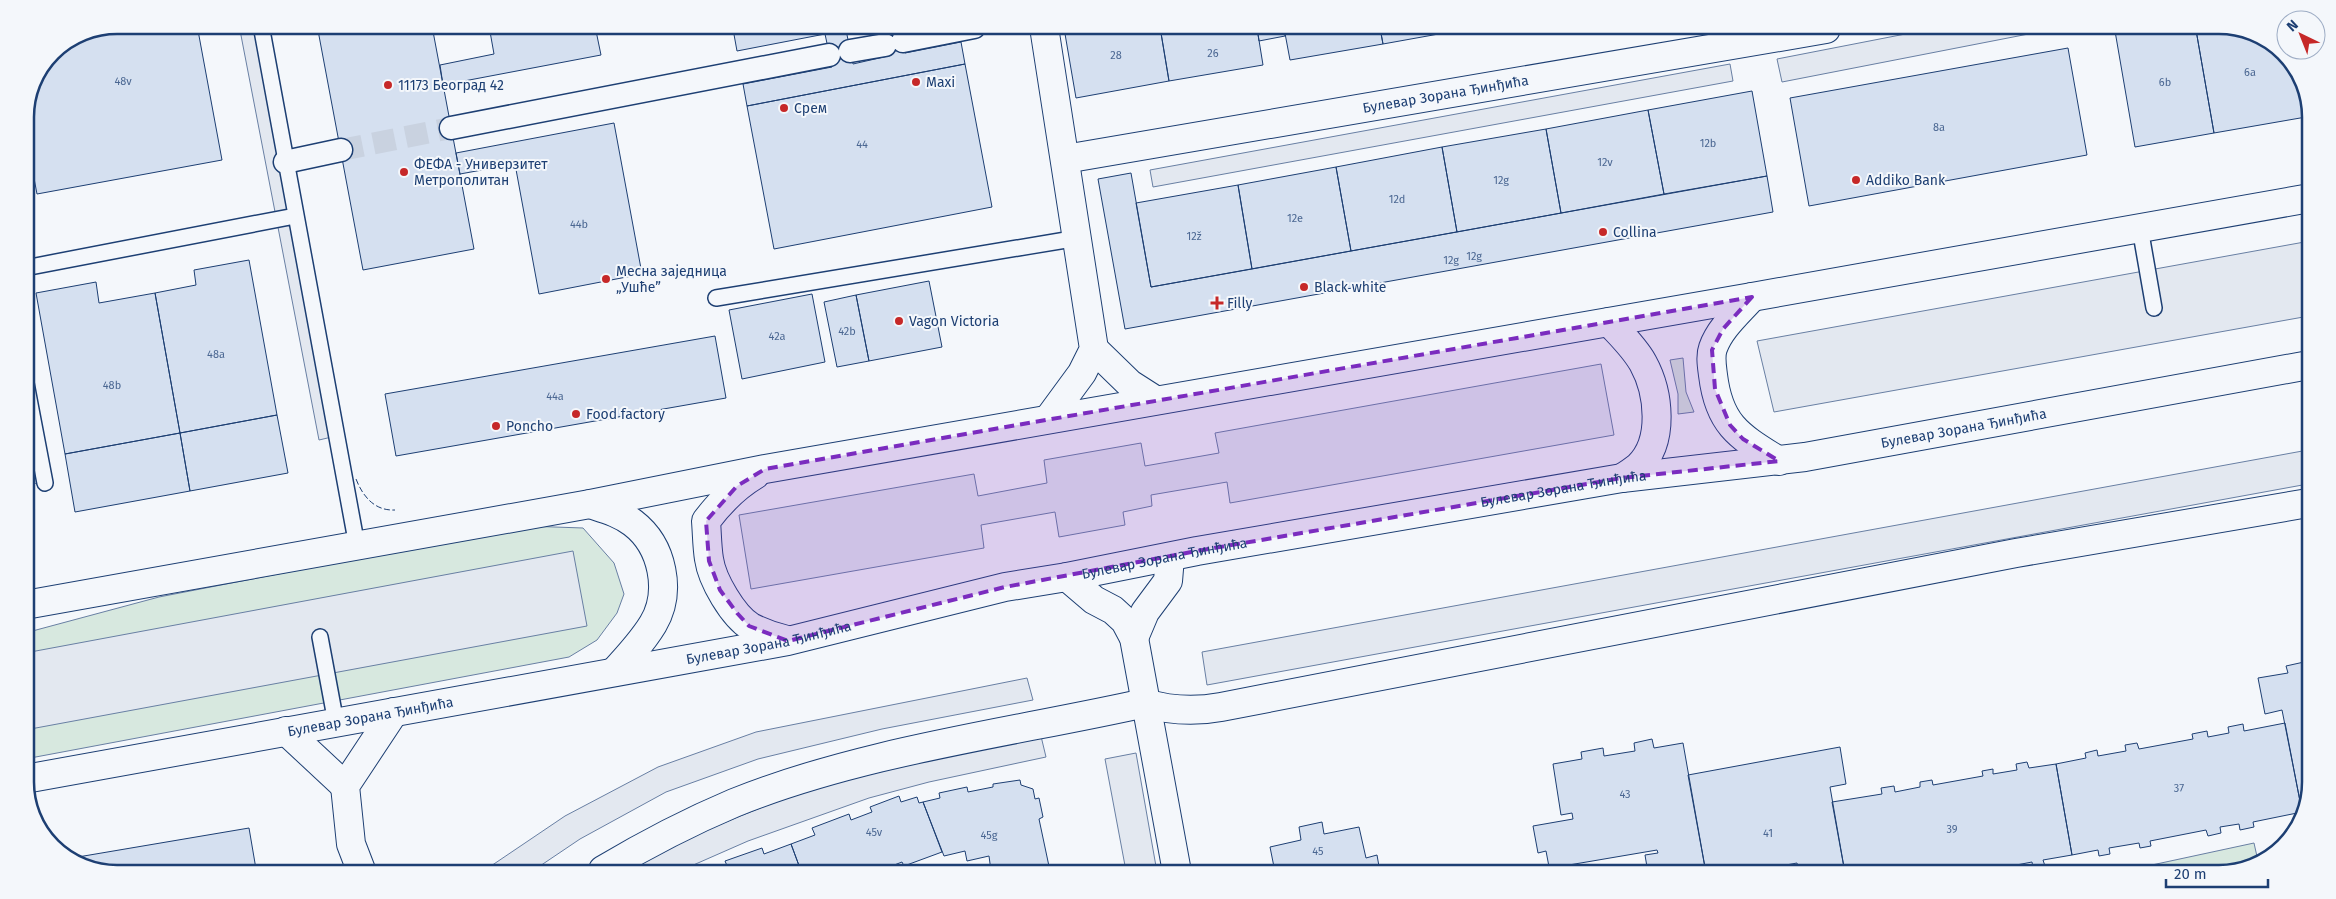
<svg xmlns="http://www.w3.org/2000/svg" width="2336" height="899" viewBox="0 0 2336 899" font-family="'Fira Sans',sans-serif">
<rect width="100%" height="100%" fill="#f4f7fb"/>
<!-- green -->
<path fill="#d7e8df" stroke="#687fa3" d="M 1683,358 L 1686,392 L 1694,412 L 1678,414 L 1678,394 L 1670,360 Z
M 526,526 L 583,528 L 614,563 L 624,594 L 617,613 L 597,640 L 569,657 L 25,759 L 25,633 L 159,597 Z
M 2254,843 L 2258,861 L 2219,874 L 2110,874 Z"/>
<!-- parking -->
<path fill="#e3e8f0" stroke="#687fa3" d="M 239,25 L 261,25 L 336,436 L 319,440 Z
M 1931,29 L 2049,30 L 1782,82 L 1777,59 Z
M 1730,64 L 1733,81 L 1153,187 L 1150,170 Z
M 2310,241 L 2309,316 L 1774,412 L 1757,341 Z
M 1601,364 L 1614,435 L 1230,503 L 1227,482 L 1151,495 L 1152,506 L 1123,512 L 1125,525 L 1059,537 L 1055,512 L 981,525 L 984,548 L 751,589 L 739,515 L 974,474 L 978,496 L 1047,483 L 1044,460 L 1141,443 L 1145,466 L 1219,453 L 1215,433 Z
M 25,376 L 45,483 L 26,484 L 25,478 Z
M 2308,450 L 2308,484 L 1207,685 L 1202,652 Z
M 573,551 L 587,626 L 25,730 L 25,653 Z
M 1027,678 L 1033,700 L 882,729 L 758,759 L 666,792 L 580,839 L 534,870 L 485,870 L 565,816 L 658,767 L 756,732 Z
M 1040,732 L 1046,757 L 929,782 L 869,798 L 748,841 L 682,870 L 628,870 L 696,834 L 802,791 L 863,774 Z
M 1136,753 L 1157,872 L 1126,871 L 1105,759 Z"/>
<!-- building -->
<path fill="#d5e0f0" stroke="#1d3f73" d="M 117,25 L 197,25 L 222,160 L 37,194 L 25,131 L 25,111 L 52,52 L 82,32 Z
M 317,25 L 432,26 L 474,249 L 363,270 Z
M 489,26 L 595,26 L 601,55 L 443,85 L 440,65 L 494,54 Z
M 748,26 L 863,27 L 846,30 L 853,64 L 888,56 L 882,27 L 900,27 L 905,53 L 961,42 L 965,64 L 747,106 L 743,84 L 832,67 L 825,34 L 737,51 L 733,29 Z
M 1160,27 L 1257,28 L 1263,65 L 1169,81 Z
M 1160,27 L 1169,81 L 1076,98 L 1064,28 Z
M 1257,28 L 1284,28 L 1285,36 L 1259,41 Z
M 1284,28 L 1380,28 L 1383,44 L 1290,60 Z
M 1380,28 L 1472,28 L 1383,44 Z
M 2125,30 L 2196,30 L 2214,133 L 2135,147 L 2115,31 Z
M 2196,30 L 2249,30 L 2292,61 L 2300,83 L 2306,117 L 2214,133 Z
M 2068,48 L 2087,155 L 1809,206 L 1790,98 Z
M 965,64 L 992,207 L 774,249 L 747,106 Z
M 2300,83 L 2311,111 L 2311,116 L 2306,117 Z
M 1752,91 L 1767,176 L 1664,194 L 1648,110 Z
M 1648,110 L 1664,194 L 1561,213 L 1546,129 Z
M 614,123 L 642,274 L 539,294 L 515,164 L 460,174 L 456,153 Z
M 1546,129 L 1561,213 L 1457,232 L 1442,147 Z
M 1442,147 L 1457,232 L 1351,251 L 1336,167 Z
M 1336,167 L 1351,251 L 1252,269 L 1238,185 Z
M 1131,173 L 1151,287 L 1767,176 L 1773,212 L 1125,329 L 1098,179 Z
M 1238,185 L 1252,269 L 1151,287 L 1136,203 Z
M 249,260 L 277,415 L 180,433 L 155,293 L 196,285 L 194,270 Z
M 929,281 L 942,347 L 869,361 L 856,295 Z
M 96,282 L 99,303 L 155,293 L 180,433 L 65,454 L 36,293 Z
M 812,294 L 825,362 L 742,379 L 729,310 Z
M 856,295 L 869,361 L 837,367 L 824,302 Z
M 715,336 L 726,398 L 396,456 L 385,394 Z
M 277,415 L 288,473 L 190,491 L 180,433 Z
M 180,433 L 190,491 L 75,512 L 65,454 Z
M 2304,662 L 2307,671 L 2306,812 L 2303,816 L 2282,710 L 2265,714 L 2258,678 L 2288,673 L 2286,666 Z
M 2285,723 L 2302,812 L 2253,822 L 2254,827 L 2240,830 L 2239,824 L 2220,827 L 2221,833 L 2208,836 L 2206,830 L 2150,841 L 2151,846 L 2140,848 L 2139,843 L 2109,848 L 2110,854 L 2099,856 L 2098,850 L 2072,855 L 2056,764 L 2086,758 L 2085,753 L 2097,750 L 2098,756 L 2126,751 L 2125,745 L 2137,743 L 2139,749 L 2193,739 L 2192,734 L 2207,731 L 2208,737 L 2229,733 L 2228,727 L 2243,724 L 2244,731 Z
M 1652,739 L 1654,748 L 1683,743 L 1706,873 L 1648,873 L 1645,855 L 1658,853 L 1657,850 L 1563,866 L 1564,872 L 1550,872 L 1546,851 L 1538,853 L 1533,826 L 1573,819 L 1572,813 L 1561,815 L 1553,764 L 1582,759 L 1581,752 L 1603,748 L 1604,756 L 1635,751 L 1634,743 Z
M 1840,747 L 1846,784 L 1830,787 L 1845,873 L 1786,873 L 1799,871 L 1797,863 L 1742,873 L 1706,873 L 1688,775 Z
M 2027,762 L 2029,768 L 2056,764 L 2072,855 L 2043,860 L 2045,866 L 2033,868 L 2032,862 L 2006,867 L 2007,873 L 1996,873 L 1996,869 L 1973,873 L 1845,873 L 1832,802 L 1882,794 L 1881,788 L 1894,786 L 1895,792 L 1920,787 L 1920,782 L 1932,780 L 1933,785 L 1983,776 L 1982,771 L 1993,769 L 1993,774 L 2017,770 L 2016,764 Z
M 1020,780 L 1021,785 L 1033,789 L 1035,799 L 1039,798 L 1043,817 L 1039,819 L 1050,871 L 991,871 L 989,856 L 967,861 L 965,851 L 944,856 L 923,802 L 940,798 L 939,793 L 967,787 L 968,792 L 993,787 L 993,784 Z
M 899,796 L 901,802 L 917,797 L 919,803 L 923,802 L 942,852 L 904,866 L 902,862 L 884,869 L 885,871 L 801,871 L 791,844 L 815,835 L 812,828 L 849,814 L 851,820 L 872,812 L 870,807 Z
M 1322,822 L 1324,834 L 1359,827 L 1366,858 L 1377,855 L 1380,872 L 1275,872 L 1270,847 L 1301,840 L 1299,827 Z
M 249,828 L 256,869 L 87,869 L 72,858 Z
M 791,844 L 801,871 L 722,871 L 728,868 L 725,861 L 762,848 L 764,854 Z"/>
<g fill="none" stroke-linecap="round" stroke-linejoin="round">
<!-- pedestrian-tunnel -->
<path stroke="#c9d2e0" stroke-width="22" stroke-dasharray="22 11" stroke-linecap="butt" d="M 341,150 L 451,128"/>
<defs>
<path id="service" d="M 261,25 L 357,546
M 2140,228 L 2154,308
M 25,268 L 295,216
M 716,298 L 1078,238
M 25,378 L 45,483
M 320,637 L 336,723"/>
<path id="pedestrian" d="M 903,41 L 974,27
M 850,51 L 885,45
M 451,128 L 829,55
M 285,162 L 341,150"/>
<g id="minor">
<path d="M 1044,27 L 1094,349 L 1082,373 L 1049,418"/>
<path id="s1" d="M 1065,159 L 1826,29"/>
<path d="M 1094,349 L 1130,384 L 1155,400"/>
<path d="M 1067,577 L 1094,600 L 1113,610 L 1125,621 L 1134,638 L 1177,872"/>
<path d="M 1134,638 L 1145,612 L 1168,581 L 1170,557"/>
<path d="M 286,731 L 345,786"/>
<path d="M 361,870 L 351,844 L 345,786 L 394,712"/>
<path d="M 603,870 C 645,845 689,822 734,803 C 863,751 1010,733 1145,703 C 1171,711 1194,712 1221,707 L 2016,553 L 2308,503"/>
</g>
<g id="tertiary">
<path d="M 1752,297 C 1738,313 1720,328 1713,348 C 1710,356 1712,367 1713,375 C 1719,425 1739,436 1779,461"/>
<path d="M 1609,322 C 1621,335 1634,347 1643,363 C 1659,392 1665,442 1638,467 C 1633,471 1627,475 1622,478"/>
<path d="M 755,475 C 735,487 721,501 706,521 C 707,533 707,547 709,559 C 712,580 733,616 751,627 C 763,633 774,637 787,640"/>
<path d="M 590,504 C 605,509 620,513 633,523 C 663,546 672,592 653,624 C 642,642 628,657 614,672"/>
<path d="M 25,605 L 590,504 L 765,469 L 1752,297 L 2310,198"/>
<path id="s2" d="M 25,779 L 788,641 L 1005,587 L 1067,577 L 1197,551 L 1622,478 L 1805,457 L 2309,365"/>
</g>
</defs>
<!-- service casing -->
<use href="#service" stroke="#1d3f73" stroke-width="18"/>
<!-- pedestrian casing -->
<use href="#pedestrian" stroke="#1d3f73" stroke-width="25"/>
<!-- minor casing -->
<use href="#minor" stroke="#1d3f73" stroke-width="30"/>
<!-- tertiary casing -->
<use href="#tertiary" stroke="#1d3f73" stroke-width="30"/>
<!-- service -->
<use href="#service" stroke="#f4f7fb" stroke-width="15"/>
<!-- pedestrian -->
<use href="#pedestrian" stroke="#f4f7fb" stroke-width="22"/>
<!-- minor -->
<use href="#minor" stroke="#f4f7fb" stroke-width="28"/>
<!-- tertiary -->
<use href="#tertiary" stroke="#f4f7fb" stroke-width="28"/>
<!-- fence -->
<path stroke="#1d3f73" stroke-width="1" stroke-dasharray="6 2.5" stroke-linecap="butt" d="M 356,479 C 363,497 375,511 395,510"/>
</g>
<!-- marked area -->
<path fill="#7b2cbf" fill-opacity="0.2" stroke="#7b2cbf" stroke-width="4" stroke-dasharray="10 6" stroke-linejoin="round" d="M 1752,297 L 1723,329 L 1712,350 L 1715,389 L 1730,425 L 1743,439 L 1779,461 L 1622,478 L 1197,551 L 1005,587 L 788,641 L 749,626 L 737,613 L 720,590 L 709,561 L 706,521 L 737,486 L 765,469 Z"/>
<!-- markers -->
<g fill="#c62828" stroke="#f4f7fb" stroke-width="2">
<circle cx="916" cy="82" r="5"/>
<circle cx="388" cy="85" r="5"/>
<circle cx="784" cy="108" r="5"/>
<circle cx="404" cy="172" r="5"/>
<circle cx="1856" cy="180" r="5"/>
<circle cx="1603" cy="232" r="5"/>
<circle cx="606" cy="279" r="5"/>
<circle cx="1304" cy="287" r="5"/>
<path d="M1214.5 295.5h5v5h5v5h-5v5h-5v-5h-5v-5h5z"/>
<circle cx="899" cy="321" r="5"/>
<circle cx="576" cy="414" r="5"/>
<circle cx="496" cy="426" r="5"/>
</g>
<g text-anchor="middle" dominant-baseline="central" stroke-width="4" stroke-linejoin="round" paint-order="stroke">
<!-- number labels -->
<g font-size="11" fill="#4b6792">
<text x="1213" y="53">26</text>
<text x="1116" y="55">28</text>
<text x="2250" y="72">6a</text>
<text x="123" y="81">48v</text>
<text x="2165" y="82">6b</text>
<text x="1939" y="127">8a</text>
<text x="1708" y="143">12b</text>
<text x="862" y="144">44</text>
<text x="1605" y="162">12v</text>
<text x="1501" y="180">12g</text>
<text x="1397" y="199">12d</text>
<text x="1295" y="218">12e</text>
<text x="579" y="224">44b</text>
<text x="1194" y="236">12ž</text>
<text x="1474" y="256">12g</text>
<text x="1451" y="260">12g</text>
<text x="847" y="331">42b</text>
<text x="777" y="336">42a</text>
<text x="216" y="354">48a</text>
<text x="112" y="385">48b</text>
<text x="555" y="396">44a</text>
<text x="2179" y="788">37</text>
<text x="1625" y="794">43</text>
<text x="1952" y="829">39</text>
<text x="874" y="832">45v</text>
<text x="1768" y="833">41</text>
<text x="989" y="835">45g</text>
<text x="1318" y="851">45</text>
</g>
<!-- poi labels -->
<g font-size="14" fill="#1d3f73" stroke="#f4f7fb" text-anchor="start">
<text x="926" y="82">Maxi</text>
<text x="398" y="85">11173 Београд 42</text>
<text x="794" y="108">Срем</text>
<text x="414" y="164">ФЕФА - Универзитет<tspan x="414" dy="16">Метрополитан</tspan></text>
<text x="1866" y="180">Addiko Bank</text>
<text x="1613" y="232">Collina</text>
<text x="616" y="271">Месна заједница<tspan x="616" dy="16">„Ушће”</tspan></text>
<text x="1314" y="287">Black white</text>
<text x="1227" y="303">Filly</text>
<text x="909" y="321">Vagon Victoria</text>
<text x="586" y="414">Food factory</text>
<text x="506" y="426">Poncho</text>
</g>
<!-- street labels -->
<g font-size="14" fill="#1d3f73" stroke="#f4f7fb">
<text stroke="none"><textPath href="#s1" startOffset="386">Булевар Зорана Ђинђића</textPath></text>
<text stroke="none"><textPath href="#s2" startOffset="1971">Булевар Зорана Ђинђића</textPath></text>
<text stroke="none"><textPath href="#s2" startOffset="1566">Булевар Зорана Ђинђића</textPath></text>
<text stroke="none"><textPath href="#s2" startOffset="1161">Булевар Зорана Ђинђића</textPath></text>
<text stroke="none"><textPath href="#s2" startOffset="756">Булевар Зорана Ђинђића</textPath></text>
<text stroke="none"><textPath href="#s2" startOffset="351">Булевар Зорана Ђинђића</textPath></text>
</g>
</g>
<!-- crop -->
<path d="M0 0H2336V899H0ZM117 34H2219A83 83 0 0 1 2302 117V782A83 83 0 0 1 2219 865H117A83 83 0 0 1 34 782V117A83 83 0 0 1 117 34Z" fill="#f4f7fb" fill-rule="evenodd"/>
<path fill="none" stroke="#1d3f73" stroke-width="2.5" d="M117 34H2219A83 83 0 0 1 2302 117V782A83 83 0 0 1 2219 865H117A83 83 0 0 1 34 782V117A83 83 0 0 1 117 34Z"/>
<!-- north arrow -->
<g transform="translate(2301 35) rotate(317)"><circle r="24" fill="#f4f7fb" stroke="#9eadc5"/>
<path d="M0-4L9 19L0 12L-9 19Z" fill="#c62828"/>
<text y="-8" font-size="14" font-weight="bold" text-anchor="middle" fill="#1d3f73">N</text>
</g>
<!-- scale -->
<path d="M2166 879v8h102v-8" fill="none" stroke="#1d3f73" stroke-width="2.5"/>
<text x="2174" y="879" font-size="15" fill="#1d3f73" stroke="#f4f7fb" stroke-width="4" paint-order="stroke">20 m</text>
</svg>
